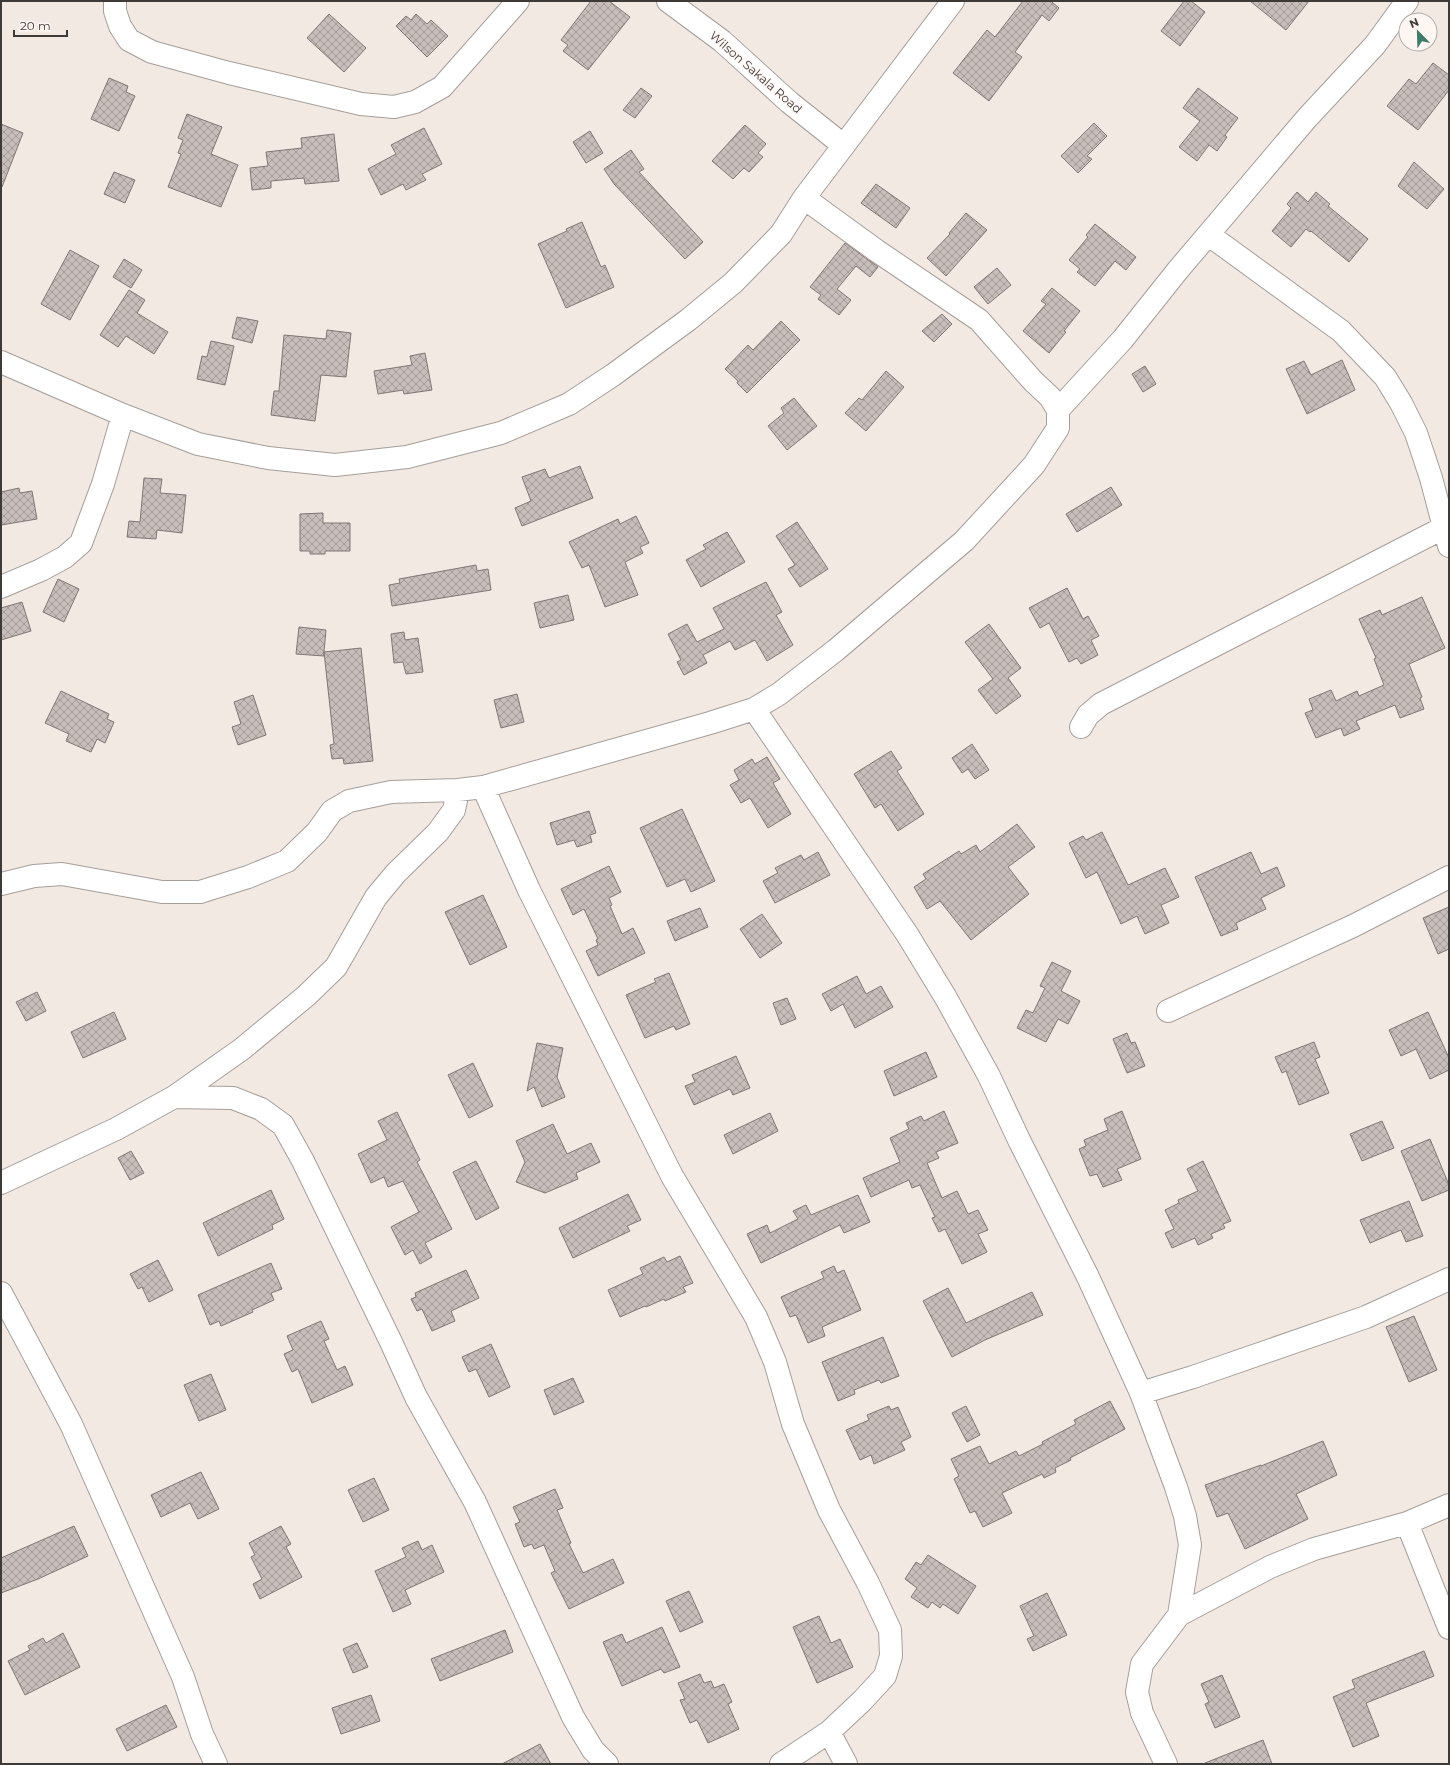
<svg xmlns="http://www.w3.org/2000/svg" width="1450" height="1765" viewBox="0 0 1450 1765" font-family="Montserrat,sans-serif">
<defs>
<pattern id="building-cross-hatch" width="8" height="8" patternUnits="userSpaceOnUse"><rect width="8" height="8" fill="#c7bdba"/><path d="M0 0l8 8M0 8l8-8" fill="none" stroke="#a39b98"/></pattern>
</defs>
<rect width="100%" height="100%" fill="#f2e9e3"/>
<!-- building -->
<path fill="url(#building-cross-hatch)" stroke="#807674" d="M 591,1 L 609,1 L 630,17 L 588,70 L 563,51 L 568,45 L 561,40 Z
M 1023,1 L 1053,1 L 1052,2 L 1059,8 L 1049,21 L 1042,15 L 1015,52 L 1022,57 L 989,101 L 953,73 L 987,30 L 995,37 Z
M 1184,1 L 1191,1 L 1205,12 L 1180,46 L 1161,31 Z
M 1250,1 L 1309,1 L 1286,30 Z
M 329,14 L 366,48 L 344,72 L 307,38 Z
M 416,14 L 427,24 L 431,20 L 448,36 L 427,57 L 396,26 L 406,16 L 411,20 Z
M 1433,63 L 1449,75 L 1449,90 L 1418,130 L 1387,106 L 1409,79 L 1416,84 Z
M 109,78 L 128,86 L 126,92 L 135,96 L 119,131 L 91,119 Z
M 641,88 L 652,96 L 635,118 L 623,110 Z
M 1198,88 L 1238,118 L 1225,135 L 1227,137 L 1217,151 L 1209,145 L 1197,161 L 1179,147 L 1200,121 L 1183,108 Z
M 187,114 L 222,127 L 211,154 L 238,165 L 221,207 L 168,187 L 181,154 L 178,153 L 183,140 L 178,138 Z
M 1094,123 L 1107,136 L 1087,156 L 1092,159 L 1078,173 L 1061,156 Z
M 1,124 L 23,133 L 2,187 L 1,187 Z
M 745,125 L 766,144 L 758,153 L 763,157 L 749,172 L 744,168 L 733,179 L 712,161 Z
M 424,128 L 442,164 L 422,174 L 426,180 L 406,190 L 403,184 L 381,195 L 368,169 L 396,154 L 391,145 Z
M 590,131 L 603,153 L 586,163 L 573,142 Z
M 334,134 L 339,181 L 305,184 L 304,178 L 271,181 L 271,188 L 252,190 L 250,168 L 268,166 L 266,152 L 302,148 L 301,138 Z
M 631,150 L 644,169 L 639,172 L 703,242 L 685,259 L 614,184 L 604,169 Z
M 1414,162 L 1444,189 L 1427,209 L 1398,186 Z
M 114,172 L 135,180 L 125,203 L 104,194 Z
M 876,184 L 910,208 L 896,228 L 861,203 Z
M 1297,192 L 1308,202 L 1316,192 L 1330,204 L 1328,206 L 1368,239 L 1349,262 L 1311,231 L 1310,232 L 1306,229 L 1291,247 L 1272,231 L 1291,208 L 1287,204 Z
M 966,213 L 987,230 L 946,276 L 927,258 L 950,234 L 949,233 Z
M 582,222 L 601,267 L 605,265 L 614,287 L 566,308 L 538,244 L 567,231 L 566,229 Z
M 1095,224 L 1136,257 L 1126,270 L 1115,261 L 1095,286 L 1077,272 L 1080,269 L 1069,260 L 1088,237 L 1086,235 Z
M 845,243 L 878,267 L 870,277 L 856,266 L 837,289 L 851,300 L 839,315 L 818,299 L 821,295 L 810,287 Z
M 70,250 L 99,266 L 70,320 L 41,304 Z
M 124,259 L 142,270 L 131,288 L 113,277 Z
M 997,268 L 1011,285 L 988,304 L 974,287 Z
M 1052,288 L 1080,311 L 1064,331 L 1066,332 L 1049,353 L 1023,331 L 1046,304 L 1041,301 Z
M 129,290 L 145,300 L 137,313 L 168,332 L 154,354 L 126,336 L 118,347 L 100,335 Z
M 942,314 L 952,324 L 934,342 L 922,331 Z
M 237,317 L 258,321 L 252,343 L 232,338 Z
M 781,321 L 800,340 L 747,393 L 737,383 L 738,381 L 725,369 L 748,345 L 753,350 Z
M 327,330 L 351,333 L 346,377 L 321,375 L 315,421 L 271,415 L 274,391 L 279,391 L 284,335 L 326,339 Z
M 211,341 L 234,346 L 225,385 L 197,379 L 202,356 L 207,357 Z
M 425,353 L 432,390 L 404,394 L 403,390 L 378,394 L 374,371 L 412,365 L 410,356 Z
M 1342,360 L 1355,390 L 1307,414 L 1286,369 L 1304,361 L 1311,375 Z
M 1145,366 L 1156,384 L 1143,392 L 1132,374 Z
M 886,371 L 904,387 L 866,431 L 845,413 L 859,398 L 862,400 Z
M 794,398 L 817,426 L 787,450 L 768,426 L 784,413 L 781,408 Z
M 580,466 L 593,498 L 522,526 L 515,508 L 531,501 L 522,477 L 545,469 L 549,478 Z
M 144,478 L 162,479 L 160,493 L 186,495 L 182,533 L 157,530 L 156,539 L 127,537 L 129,521 L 140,522 Z
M 1111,487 L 1122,505 L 1077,532 L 1066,514 Z
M 19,488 L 20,493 L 32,491 L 37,519 L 1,525 L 1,492 Z
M 323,513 L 323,523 L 350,523 L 350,551 L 325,551 L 325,554 L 310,554 L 310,551 L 300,551 L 300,514 Z
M 636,516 L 649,543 L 640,547 L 643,553 L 625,562 L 638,595 L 605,607 L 589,565 L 582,568 L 569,542 L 618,519 L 620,524 Z
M 797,522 L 828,569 L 800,587 L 788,569 L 795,565 L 776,536 Z
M 727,532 L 745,562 L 701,587 L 686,560 L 706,549 L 703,545 Z
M 476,565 L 477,571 L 488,569 L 491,590 L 392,606 L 389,585 L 400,583 L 399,579 Z
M 58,579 L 79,589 L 64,622 L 43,612 Z
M 766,582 L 782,612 L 776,615 L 793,645 L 767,661 L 755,640 L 735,650 L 730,641 L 703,655 L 707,663 L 684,675 L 677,662 L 681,660 L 668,634 L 687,624 L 697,642 L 724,629 L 713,608 Z
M 1067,588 L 1083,619 L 1088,616 L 1099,636 L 1091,640 L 1098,655 L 1081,664 L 1077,658 L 1069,662 L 1049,623 L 1040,628 L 1029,608 Z
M 568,595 L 574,620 L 540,628 L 534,603 Z
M 1422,597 L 1445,648 L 1409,664 L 1422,697 L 1420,698 L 1424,709 L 1400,718 L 1395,705 L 1356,721 L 1360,729 L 1344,736 L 1341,728 L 1316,738 L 1305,713 L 1313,710 L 1309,699 L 1331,690 L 1336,701 L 1357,691 L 1359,696 L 1384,685 L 1374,659 L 1376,658 L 1359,619 L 1380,610 L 1382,615 Z
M 22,602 L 31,631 L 1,640 L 1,608 Z
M 989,624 L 1021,668 L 1008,678 L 1021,696 L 996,714 L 978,690 L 993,679 L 965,642 Z
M 299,627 L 326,630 L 324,652 L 361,648 L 373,761 L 344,764 L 343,758 L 332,759 L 330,745 L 334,744 L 324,652 L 324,656 L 296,654 Z
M 404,632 L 405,640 L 418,638 L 423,672 L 406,674 L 403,662 L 394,663 L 391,634 Z
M 61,691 L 109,714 L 107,719 L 114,722 L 105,743 L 97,739 L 91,752 L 66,741 L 69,734 L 45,723 Z
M 517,694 L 524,722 L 501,728 L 494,700 Z
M 253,695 L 266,735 L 238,745 L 232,727 L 241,724 L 234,702 Z
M 972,744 L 989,770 L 975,779 L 968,769 L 962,773 L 952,758 Z
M 891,751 L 902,768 L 897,771 L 924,814 L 898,831 L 881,804 L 875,808 L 854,774 Z
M 767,757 L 780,779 L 773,783 L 791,814 L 768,828 L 750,798 L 741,803 L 730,785 L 739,780 L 734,770 L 752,759 L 755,764 Z
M 682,809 L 715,881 L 691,892 L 685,879 L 667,887 L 640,828 Z
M 589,811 L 596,833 L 590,835 L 592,842 L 577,847 L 574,840 L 557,845 L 550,823 Z
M 1017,824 L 1035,847 L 1008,867 L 1029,894 L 971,940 L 940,901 L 927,909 L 914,887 L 926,879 L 923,874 L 959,851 L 961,854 L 976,845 L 980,852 Z
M 1102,832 L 1128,885 L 1165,868 L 1179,897 L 1161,905 L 1169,923 L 1145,934 L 1137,916 L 1121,924 L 1097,872 L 1086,878 L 1069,843 L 1083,836 L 1086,840 Z
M 818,852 L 830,875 L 775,903 L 763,881 L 778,873 L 775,868 L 801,855 L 804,860 Z
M 1251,852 L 1261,874 L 1277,867 L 1285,886 L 1261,898 L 1266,909 L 1236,923 L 1238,929 L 1221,936 L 1195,877 Z
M 609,866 L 621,892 L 609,898 L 612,905 L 610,906 L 622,934 L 633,928 L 645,953 L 598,976 L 586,951 L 598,945 L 596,940 L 598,939 L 584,909 L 573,915 L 561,889 Z
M 483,895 L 507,947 L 470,965 L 445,912 Z
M 1449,907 L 1449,949 L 1438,954 L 1423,918 Z
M 700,908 L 708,927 L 675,941 L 667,921 Z
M 762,914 L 782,943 L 760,958 L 740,929 Z
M 1052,962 L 1071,971 L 1061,991 L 1080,1001 L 1068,1024 L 1058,1019 L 1046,1042 L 1017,1028 L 1026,1010 L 1033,1013 L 1045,988 L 1040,986 Z
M 669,973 L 690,1024 L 676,1030 L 674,1026 L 645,1038 L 626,995 L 656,982 L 654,979 Z
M 857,976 L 866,994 L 881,986 L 893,1007 L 855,1028 L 843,1004 L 831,1011 L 822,994 Z
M 37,992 L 46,1011 L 26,1021 L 16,1002 Z
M 787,998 L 796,1019 L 781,1025 L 773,1003 Z
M 114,1012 L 126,1039 L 83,1058 L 71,1032 Z
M 1428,1012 L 1449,1058 L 1449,1070 L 1430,1079 L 1416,1049 L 1401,1056 L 1389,1030 Z
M 1127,1033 L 1131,1043 L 1135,1042 L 1145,1066 L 1127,1073 L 1113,1039 Z
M 1314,1042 L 1320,1057 L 1315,1059 L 1329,1093 L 1299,1105 L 1286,1071 L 1282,1073 L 1275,1057 Z
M 537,1043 L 563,1048 L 557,1077 L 565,1097 L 542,1107 L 534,1087 L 527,1091 Z
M 926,1052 L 937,1077 L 894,1096 L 884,1071 Z
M 736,1056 L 750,1088 L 733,1095 L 730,1089 L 694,1105 L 685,1086 L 695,1082 L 692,1075 Z
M 473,1063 L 493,1106 L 469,1118 L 448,1075 Z
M 944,1111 L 958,1143 L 936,1152 L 939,1158 L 927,1163 L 942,1198 L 957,1191 L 968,1214 L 978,1210 L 988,1230 L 978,1234 L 987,1252 L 962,1264 L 945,1229 L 939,1232 L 932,1218 L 935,1217 L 920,1185 L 912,1188 L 909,1180 L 871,1197 L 863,1178 L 900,1162 L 890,1138 L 909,1129 L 906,1123 L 921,1116 L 924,1121 Z
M 1122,1111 L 1141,1159 L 1117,1169 L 1122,1180 L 1103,1187 L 1097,1174 L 1090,1176 L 1079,1149 L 1086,1146 L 1084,1140 L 1108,1130 L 1104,1119 Z
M 397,1112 L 420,1160 L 417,1162 L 452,1229 L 425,1243 L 432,1257 L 420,1264 L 413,1250 L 405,1255 L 391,1227 L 419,1212 L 403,1181 L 388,1187 L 384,1177 L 371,1183 L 358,1154 L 387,1140 L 378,1121 Z
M 770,1113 L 778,1131 L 733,1154 L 724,1135 Z
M 1382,1121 L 1394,1148 L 1362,1161 L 1350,1134 Z
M 553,1124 L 567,1154 L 591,1143 L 600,1162 L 576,1173 L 578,1179 L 545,1193 L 516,1182 L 525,1162 L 516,1141 Z
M 1430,1139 L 1449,1185 L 1449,1190 L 1422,1201 L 1401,1151 Z
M 131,1151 L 144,1173 L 130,1180 L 118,1158 Z
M 476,1161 L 499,1208 L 476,1220 L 453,1172 Z
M 1203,1161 L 1231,1221 L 1223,1224 L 1225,1228 L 1211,1234 L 1213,1238 L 1198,1245 L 1195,1238 L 1172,1248 L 1165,1233 L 1174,1229 L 1165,1210 L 1179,1203 L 1178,1200 L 1198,1191 L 1187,1169 Z
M 271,1190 L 284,1219 L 272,1225 L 273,1229 L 218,1256 L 203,1223 Z
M 628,1194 L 641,1220 L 627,1226 L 630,1231 L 573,1258 L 559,1228 Z
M 858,1195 L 870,1222 L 844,1233 L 840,1225 L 761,1263 L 747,1234 L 767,1225 L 770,1233 L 798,1219 L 793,1211 L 806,1205 L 811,1215 Z
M 1409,1201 L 1423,1236 L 1406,1242 L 1401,1230 L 1370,1243 L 1360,1220 Z
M 680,1256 L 693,1283 L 683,1287 L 686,1292 L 665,1301 L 664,1299 L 646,1307 L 645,1306 L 620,1317 L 608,1290 L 643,1274 L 640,1268 L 664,1257 L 667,1262 Z
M 158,1260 L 173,1290 L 149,1302 L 142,1287 L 138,1289 L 130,1274 Z
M 271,1263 L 282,1289 L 271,1293 L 274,1300 L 252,1310 L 253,1312 L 221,1326 L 219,1321 L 210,1325 L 198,1295 Z
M 834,1266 L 837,1273 L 844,1270 L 861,1310 L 822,1327 L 825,1336 L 808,1343 L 796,1315 L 790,1317 L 781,1297 L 824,1278 L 821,1272 Z
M 466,1270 L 479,1298 L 451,1311 L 455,1321 L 432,1331 L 422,1309 L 417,1311 L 411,1299 L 416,1297 L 415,1293 Z
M 948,1288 L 966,1323 L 1032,1292 L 1043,1315 L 985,1340 L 952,1357 L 923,1301 Z
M 1414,1316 L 1437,1370 L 1409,1382 L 1386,1327 Z
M 321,1321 L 329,1339 L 324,1341 L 337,1370 L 345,1366 L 353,1385 L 312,1403 L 298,1369 L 292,1372 L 284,1354 L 293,1350 L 287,1336 Z
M 883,1337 L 899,1376 L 881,1383 L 879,1380 L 854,1390 L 855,1394 L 838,1401 L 822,1362 Z
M 491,1344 L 510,1387 L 489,1397 L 476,1369 L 469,1372 L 462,1357 Z
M 211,1374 L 226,1410 L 199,1421 L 184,1385 Z
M 573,1378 L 584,1402 L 554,1415 L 544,1390 Z
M 1110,1401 L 1125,1429 L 1070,1458 L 1071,1460 L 1055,1468 L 1056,1472 L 1044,1478 L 1042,1474 L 1002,1493 L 1012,1513 L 983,1527 L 975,1511 L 970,1513 L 954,1479 L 959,1476 L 951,1459 L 980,1446 L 989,1464 L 1016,1451 L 1019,1456 L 1043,1444 L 1042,1442 L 1076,1424 L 1074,1420 Z
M 889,1406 L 891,1410 L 898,1407 L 911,1437 L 901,1442 L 905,1450 L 874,1464 L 871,1455 L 860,1460 L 846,1430 L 869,1420 L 867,1415 Z
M 966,1406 L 980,1435 L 967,1442 L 952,1413 Z
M 1323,1441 L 1337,1475 L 1296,1494 L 1308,1519 L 1245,1549 L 1228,1513 L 1217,1517 L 1205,1485 L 1261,1465 L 1261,1466 Z
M 201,1472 L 219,1509 L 198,1519 L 190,1503 L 161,1517 L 151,1495 Z
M 374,1478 L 389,1510 L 363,1522 L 348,1490 Z
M 555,1489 L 563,1508 L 557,1510 L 571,1543 L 569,1544 L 583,1573 L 613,1559 L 624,1583 L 569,1609 L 551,1573 L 555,1571 L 544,1545 L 534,1549 L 532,1544 L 524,1547 L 515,1524 L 520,1522 L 513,1507 Z
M 74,1526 L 88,1556 L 38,1579 L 1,1593 L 1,1558 Z
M 281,1526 L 291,1544 L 286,1547 L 302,1577 L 260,1599 L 253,1584 L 262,1579 L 251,1557 L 255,1555 L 249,1543 Z
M 418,1541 L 422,1550 L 432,1545 L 444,1572 L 405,1590 L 411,1604 L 393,1612 L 375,1571 L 406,1557 L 402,1548 Z
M 928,1555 L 976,1586 L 958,1614 L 943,1604 L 940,1608 L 932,1602 L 928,1608 L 911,1597 L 917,1588 L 905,1579 L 916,1562 L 921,1565 Z
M 689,1591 L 703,1622 L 680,1632 L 666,1601 Z
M 1047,1593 L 1067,1635 L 1033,1651 L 1027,1639 L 1034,1636 L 1020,1606 Z
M 819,1616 L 831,1643 L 840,1639 L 853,1667 L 817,1683 L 793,1627 Z
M 662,1627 L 680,1667 L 664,1673 L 661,1669 L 622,1686 L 603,1642 L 622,1634 L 626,1643 Z
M 505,1630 L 513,1652 L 440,1681 L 431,1659 Z
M 63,1633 L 80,1667 L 25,1695 L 8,1661 L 30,1650 L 28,1646 L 43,1638 L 46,1643 Z
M 357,1643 L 368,1667 L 353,1673 L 343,1649 Z
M 1424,1651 L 1434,1676 L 1366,1703 L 1379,1736 L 1353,1747 L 1333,1697 L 1355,1688 L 1352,1680 Z
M 700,1674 L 704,1683 L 711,1681 L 714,1688 L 724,1684 L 732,1702 L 728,1704 L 739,1729 L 708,1743 L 697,1720 L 690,1723 L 680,1700 L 685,1699 L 678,1683 Z
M 1222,1675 L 1240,1717 L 1215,1728 L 1205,1704 L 1209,1702 L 1201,1684 Z
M 371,1695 L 380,1721 L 341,1734 L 332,1708 Z
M 166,1705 L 177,1727 L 127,1751 L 116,1729 Z
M 1263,1740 L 1272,1764 L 1205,1764 L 1205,1763 Z
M 540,1744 L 551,1764 L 502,1764 Z"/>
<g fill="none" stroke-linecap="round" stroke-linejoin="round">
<defs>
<path id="street" d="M 115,1 L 115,11 L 120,26 L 129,40 L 152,52 L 229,73 L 361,104 L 394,107 L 415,102 L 442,87 L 518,1
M 668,1 L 722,41 L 789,102 L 843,145
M 1209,235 L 1341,331 L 1385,377 L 1401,403 L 1416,433 L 1431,478 L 1449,546
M 1,362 L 123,415 L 198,444 L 268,458 L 335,465 L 407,457 L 501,433 L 569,404 L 613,375 L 688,320 L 733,283 L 781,234 L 804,198 L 953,1
M 1058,410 L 1123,339 L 1178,270 L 1307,118 L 1375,45 L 1407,1
M 1,587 L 41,570 L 65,557 L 81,543 L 103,484 L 123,415
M 754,709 L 907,934 L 946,998 L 989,1076 L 1019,1140 L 1088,1277 L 1141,1393 L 1176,1487 L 1185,1516 L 1190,1545 L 1179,1615 L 1142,1664 L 1137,1692 L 1142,1713 L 1166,1764
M 1081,727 L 1088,715 L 1101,704 L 1443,528
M 483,787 L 529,890 L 672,1176 L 756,1317 L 775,1362 L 793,1424 L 829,1510 L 868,1583 L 890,1630 L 891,1656 L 885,1676 L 862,1701 L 829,1732 L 781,1764
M 1,884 L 34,876 L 62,874 L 162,892 L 200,892 L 248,877 L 287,861 L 317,832 L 332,811 L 349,801 L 391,792 L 458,790 L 483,787 L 710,723 L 754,709 L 779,694 L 836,650 L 964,541 L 1034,465 L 1058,428 L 1058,410 L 1050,397 L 1033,381 L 979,320 L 877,251 L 804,198
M 1168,1011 L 1353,926 L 1449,877
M 174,1097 L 233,1098 L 261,1109 L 283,1125 L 303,1161 L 391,1342 L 416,1397 L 475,1502 L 573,1717 L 593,1750 L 607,1764
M 1,1183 L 116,1129 L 174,1097 L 242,1049 L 306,996 L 336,967 L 376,897 L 396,873 L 438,832 L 454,810 L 458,790
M 1,1293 L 71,1424 L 183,1677 L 202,1734 L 216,1764
M 1141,1393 L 1193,1377 L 1366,1317 L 1449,1279
M 1407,1523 L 1449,1628
M 1179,1615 L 1270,1567 L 1314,1549 L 1407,1523 L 1449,1505
M 829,1732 L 846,1764"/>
</defs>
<!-- street casing -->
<use href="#street" stroke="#a69e99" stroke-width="24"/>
<!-- street -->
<use href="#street" stroke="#fff" stroke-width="22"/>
</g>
<g text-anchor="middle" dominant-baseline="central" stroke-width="3" stroke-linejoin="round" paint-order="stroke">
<!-- street labels -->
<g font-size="12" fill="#3e3a38" stroke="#fef6f2">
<text transform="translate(756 72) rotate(41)">Wilson Sakala Road</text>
</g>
</g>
<!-- border -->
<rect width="1450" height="1765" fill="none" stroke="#3e3a38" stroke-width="4"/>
<!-- north arrow -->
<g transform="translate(1418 32) rotate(337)"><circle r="19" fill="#fef6f2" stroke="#b1aba8"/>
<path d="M0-3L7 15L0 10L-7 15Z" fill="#3d7c6a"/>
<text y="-6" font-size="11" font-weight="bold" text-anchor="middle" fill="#3e3a38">N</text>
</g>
<!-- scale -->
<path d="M14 30v6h53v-6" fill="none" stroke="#3e3a38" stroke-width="2"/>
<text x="20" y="30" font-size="12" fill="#3e3a38" stroke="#fef6f2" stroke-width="3" paint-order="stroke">20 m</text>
</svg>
